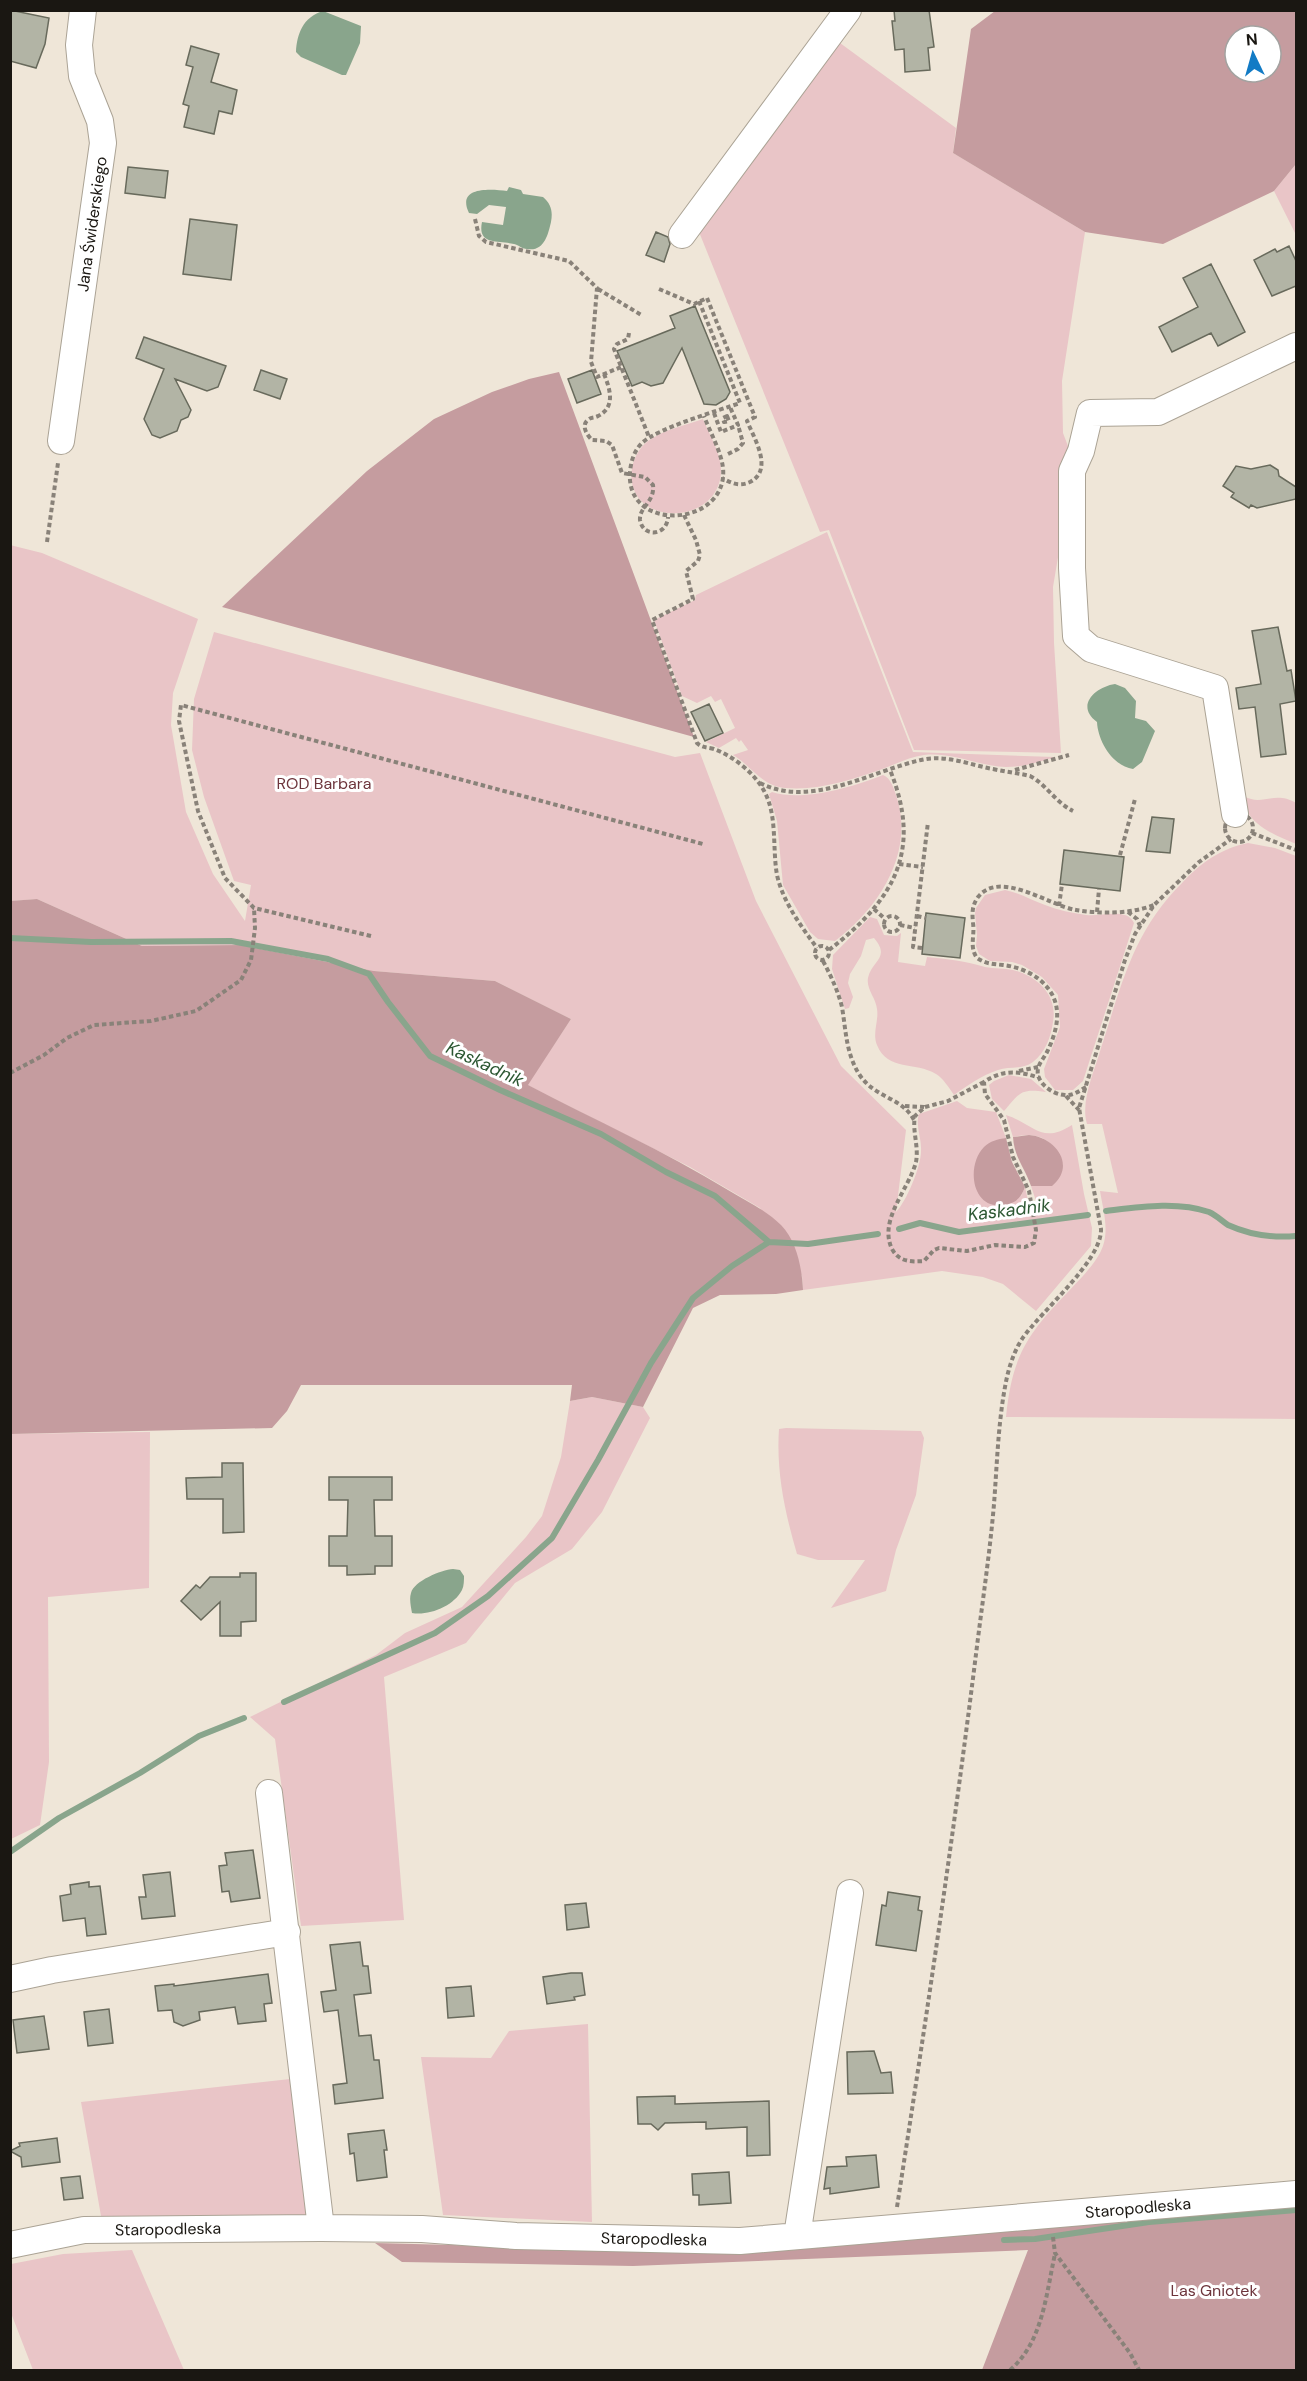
<svg xmlns="http://www.w3.org/2000/svg" width="1307" height="2381" viewBox="0 0 1307 2381" font-family="'DM Sans',sans-serif">
<rect width="100%" height="100%" fill="#efe6d8"/>
<!-- green -->
<path fill="#e9c5c7" d="M 840,43 L 956,128 L 953,153 L 1085,232 L 1062,381 L 1063,433 L 1071,454 L 1069,492 L 1053,587 L 1054,643 L 1061,753 L 914,750 L 829,530 L 820,532 L 695,222 Z
M 1296,164 L 1296,235 L 1274,191 Z
M 703,419 C 709,434 721,453 721,470 C 721,528 623,528 632,468 C 634,458 639,448 648,441 C 663,430 686,425 703,419 Z
M 827,532 L 913,752 L 1055,757 C 1039,762 1023,767 1006,767 C 978,766 953,752 924,755 C 910,757 898,763 885,768 C 855,779 818,791 786,788 C 762,787 752,766 733,755 L 748,750 L 741,740 L 739,742 L 736,738 L 719,748 L 706,742 L 735,728 L 721,699 L 715,702 L 711,696 L 697,703 L 682,696 L 654,620 L 695,600 L 696,595 Z
M 10,545 L 42,553 L 198,619 L 173,693 L 171,725 L 186,812 L 213,874 L 245,921 L 251,885 L 234,881 L 204,797 L 192,750 L 194,699 L 214,632 L 675,757 L 700,753 L 756,901 L 841,1066 L 906,1130 L 896,1212 C 906,1202 921,1167 921,1151 C 922,1139 915,1126 919,1114 L 957,1101 L 967,1108 L 996,1112 L 1006,1138 C 981,1144 974,1163 976,1186 L 1021,1196 L 1025,1187 L 1029,1205 L 1037,1204 L 1031,1186 L 1047,1186 L 1063,1165 C 1055,1140 1039,1131 1013,1137 L 1006,1115 C 1034,1124 1041,1145 1072,1125 L 1084,1194 L 1092,1228 L 1091,1246 L 1036,1311 L 1003,1284 L 983,1277 L 942,1271 L 803,1290 L 802,1276 L 760,1208 L 690,1167 L 527,1085 L 571,1019 L 495,981 L 374,971 L 240,945 L 142,946 L 37,899 L 11,901 Z
M 883,775 C 891,778 894,789 897,798 C 914,854 879,908 835,941 L 818,939 L 810,932 L 783,885 L 777,821 L 769,794 L 772,792 C 802,802 854,787 883,775 Z
M 1244,796 C 1262,807 1274,790 1296,803 L 1296,844 C 1279,837 1256,828 1247,811 C 1244,807 1244,800 1244,796 Z
M 1248,843 L 1275,848 L 1296,856 L 1296,1419 L 1006,1417 C 1012,1358 1026,1335 1067,1293 C 1079,1280 1097,1263 1103,1246 C 1109,1228 1103,1209 1100,1191 L 1118,1193 L 1102,1124 L 1087,1124 C 1080,1101 1095,1070 1101,1048 C 1122,984 1133,931 1183,882 C 1202,862 1220,849 1248,843 Z
M 1005,890 C 1020,893 1031,900 1045,905 C 1058,910 1072,913 1086,915 C 1101,917 1127,907 1134,923 L 1083,1081 L 1073,1090 L 1055,1090 L 1045,1077 L 1044,1069 L 1060,1027 L 1058,995 L 1042,977 L 1022,965 L 1012,962 L 990,961 L 979,954 L 976,946 L 977,935 L 975,913 L 976,908 L 985,895 Z
M 870,917 L 877,919 L 884,935 L 897,936 L 901,933 L 898,962 L 925,966 L 927,957 C 947,959 966,961 985,967 C 994,969 1004,968 1013,970 C 1037,976 1058,995 1053,1022 C 1051,1037 1045,1053 1033,1062 C 1022,1070 1009,1066 998,1070 C 982,1075 967,1086 954,1095 C 949,1088 943,1078 936,1074 C 915,1061 888,1072 877,1045 C 872,1033 879,1021 877,1009 C 876,998 866,989 868,978 C 872,960 891,958 874,938 L 866,940 L 861,956 L 850,974 L 848,983 L 853,997 L 849,1008 L 845,1009 L 832,969 L 833,955 Z
M 1009,1075 L 1031,1079 L 1046,1092 C 1020,1088 1020,1093 1004,1111 L 992,1099 L 989,1085 L 994,1081 Z
M 592,1397 L 643,1407 L 650,1418 L 602,1512 L 572,1549 L 515,1583 L 466,1643 L 384,1677 L 404,1920 L 301,1926 L 275,1739 L 250,1717 L 376,1655 L 405,1633 L 462,1607 L 526,1537 L 542,1516 L 561,1457 L 570,1401 Z
M 786,1428 L 921,1431 L 924,1438 L 916,1495 L 896,1550 L 886,1591 L 831,1608 L 865,1560 L 818,1560 L 797,1554 C 785,1513 776,1472 779,1429 Z
M 150,1432 L 149,1588 L 48,1597 L 49,1762 L 40,1825 L 11,1839 L 11,1434 Z
M 588,2024 L 592,2222 L 443,2215 L 421,2057 L 491,2058 L 509,2031 Z
M 299,2078 L 313,2219 L 101,2216 L 81,2102 Z
M 132,2250 L 184,2370 L 33,2370 L 11,2313 L 11,2264 L 63,2254 Z"/>
<!-- forest -->
<path fill="#c59c9f" fill-rule="evenodd" d="M 995,11 L 1296,11 L 1296,164 L 1274,191 L 1163,244 L 1085,232 L 953,153 L 971,29 ZM 1235,36 L 1271,36 L 1271,72 L 1235,72 Z
M 559,372 L 694,737 L 222,607 L 367,471 L 434,419 L 492,392 L 529,379 Z
M 37,899 L 142,946 L 240,945 L 374,971 L 495,981 L 571,1019 L 528,1085 C 595,1120 664,1151 728,1190 C 746,1201 766,1210 781,1225 C 797,1241 802,1269 803,1290 L 776,1294 L 720,1295 L 693,1308 L 643,1407 L 592,1397 L 570,1401 L 572,1385 L 301,1385 L 287,1411 L 272,1428 L 11,1434 L 10,901 Z
M 1029,1135 C 1055,1137 1077,1165 1052,1186 L 1031,1186 C 1025,1168 1014,1157 1013,1137 Z
M 1006,1138 L 1012,1162 L 1025,1187 C 1021,1198 1016,1203 1004,1205 C 971,1210 966,1165 984,1147 C 990,1141 998,1139 1006,1138 Z
M 1296,2203 L 1296,2370 L 982,2370 L 1028,2250 L 633,2266 L 402,2262 L 375,2243 L 534,2247 Z"/>
<!-- water -->
<path fill="#89a58c" d="M 323,11 L 361,26 L 360,43 L 346,75 L 342,75 L 301,57 L 296,52 C 297,34 303,17 323,11 Z
M 509,187 L 521,190 L 523,194 L 543,197 C 551,204 553,211 551,222 C 548,235 544,252 527,249 C 522,249 519,245 514,244 C 499,240 477,246 482,222 L 503,225 L 506,207 L 489,205 L 477,214 L 469,213 C 456,186 491,189 507,191 Z
M 1115,684 L 1125,688 L 1136,701 L 1135,718 L 1146,721 L 1155,731 L 1142,762 L 1133,769 C 1113,766 1098,742 1097,722 C 1075,706 1095,687 1115,684 Z
M 453,1569 L 460,1570 L 464,1576 C 464,1580 464,1586 462,1590 C 454,1606 429,1616 412,1613 C 411,1607 409,1599 411,1593 C 414,1581 441,1570 453,1569 Z"/>
<g fill="none" stroke-linecap="round" stroke-linejoin="round">
<!-- stream -->
<path stroke="#89a58c" stroke-width="6" d="M 10,938 L 91,942 L 231,941 L 328,959 L 369,974 L 388,1002 L 430,1056 L 500,1090 L 601,1134 L 666,1172 L 715,1196 L 769,1242 L 808,1244 L 878,1234
M 1106,1211 C 1139,1207 1177,1201 1209,1212 C 1216,1215 1222,1221 1228,1225 C 1250,1235 1274,1238 1296,1236
M 899,1229 L 920,1223 L 959,1232 L 1088,1215
M 284,1702 L 435,1633 L 488,1596 L 552,1538 L 598,1460 L 651,1363 L 693,1298 L 732,1266 L 769,1242
M 10,1852 L 59,1818 L 140,1773 L 199,1736 L 244,1718
M 1004,2240 L 1035,2239 L 1149,2222 L 1296,2210"/>
</g>
<!-- building -->
<path fill="#b2b4a5" stroke="#686a5c" stroke-width="1.5" d="M 10,10 L 49,18 L 45,44 L 36,68 L 10,61 Z
M 894,10 L 929,10 L 934,47 L 928,48 L 930,70 L 905,72 L 904,49 L 895,50 L 892,21 L 895,21 Z
M 191,46 L 219,54 L 211,82 L 237,90 L 232,114 L 219,111 L 214,134 L 184,127 L 189,106 L 183,104 L 193,67 L 186,65 Z
M 128,167 L 168,171 L 165,198 L 125,193 Z
M 190,219 L 237,225 L 231,280 L 183,274 Z
M 656,232 L 668,237 L 670,244 L 664,262 L 646,255 Z
M 1289,246 L 1296,261 L 1296,286 L 1272,296 L 1254,260 L 1275,249 L 1277,252 Z
M 1211,264 L 1245,332 L 1218,346 L 1211,333 L 1172,352 L 1159,327 L 1198,307 L 1183,278 Z
M 695,306 L 730,392 L 726,399 L 716,405 L 704,404 L 682,348 L 663,383 L 651,386 L 642,382 L 632,386 L 617,351 L 675,328 L 670,316 Z
M 144,337 L 226,366 L 218,387 L 207,391 L 175,379 L 191,410 L 188,417 L 181,420 L 177,431 L 160,438 L 152,435 L 144,419 L 164,369 L 136,358 Z
M 261,370 L 287,379 L 280,399 L 254,390 Z
M 592,370 L 601,394 L 577,403 L 568,379 Z
M 1270,465 L 1278,470 L 1279,476 L 1296,487 L 1296,499 L 1257,508 L 1251,505 L 1249,508 L 1231,497 L 1234,493 L 1223,486 L 1236,466 L 1251,469 Z
M 1278,627 L 1287,671 L 1291,670 L 1296,701 L 1280,704 L 1286,754 L 1261,757 L 1255,707 L 1239,709 L 1236,688 L 1261,684 L 1252,631 Z
M 709,704 L 723,733 L 705,741 L 691,712 Z
M 1152,817 L 1174,819 L 1170,853 L 1146,851 Z
M 1064,850 L 1124,857 L 1120,891 L 1060,884 Z
M 926,913 L 965,918 L 960,958 L 922,954 Z
M 222,1463 L 243,1463 L 244,1532 L 223,1533 L 223,1499 L 187,1499 L 186,1478 L 222,1477 Z
M 329,1477 L 392,1477 L 392,1500 L 374,1500 L 375,1536 L 392,1536 L 392,1566 L 375,1566 L 375,1574 L 347,1575 L 347,1566 L 329,1566 L 329,1536 L 347,1536 L 348,1500 L 329,1500 Z
M 240,1573 L 256,1573 L 256,1621 L 241,1622 L 241,1636 L 220,1636 L 220,1602 L 201,1620 L 181,1601 L 196,1585 L 200,1588 L 210,1577 L 240,1577 Z
M 253,1850 L 260,1898 L 231,1902 L 229,1891 L 222,1892 L 219,1866 L 227,1865 L 225,1853 Z
M 170,1872 L 175,1916 L 142,1919 L 139,1897 L 146,1897 L 143,1875 Z
M 89,1882 L 89,1887 L 100,1886 L 106,1934 L 87,1936 L 85,1918 L 63,1921 L 60,1896 L 71,1894 L 70,1885 Z
M 888,1892 L 920,1897 L 918,1910 L 922,1911 L 916,1951 L 876,1945 L 882,1905 L 886,1906 Z
M 586,1903 L 589,1927 L 567,1930 L 565,1905 Z
M 360,1942 L 363,1966 L 368,1966 L 371,1993 L 354,1995 L 359,2036 L 371,2035 L 374,2060 L 379,2060 L 383,2098 L 335,2104 L 333,2085 L 347,2083 L 338,2010 L 324,2012 L 321,1992 L 336,1990 L 330,1945 Z
M 571,1973 L 582,1973 L 585,1995 L 574,1997 L 575,2000 L 547,2004 L 543,1977 Z
M 268,1974 L 272,2003 L 264,2004 L 266,2021 L 238,2024 L 235,2007 L 199,2012 L 200,2020 L 183,2026 L 174,2022 L 172,2010 L 158,2011 L 155,1986 L 174,1984 L 174,1986 Z
M 471,1986 L 474,2016 L 448,2018 L 446,1988 Z
M 109,2009 L 113,2043 L 88,2046 L 84,2012 Z
M 44,2016 L 49,2049 L 17,2053 L 13,2020 Z
M 874,2051 L 881,2073 L 891,2072 L 893,2093 L 848,2094 L 847,2052 Z
M 675,2096 L 675,2104 L 769,2101 L 770,2155 L 747,2156 L 747,2127 L 706,2129 L 706,2122 L 665,2123 L 658,2130 L 651,2124 L 638,2124 L 637,2097 Z
M 384,2130 L 387,2150 L 384,2150 L 387,2177 L 357,2181 L 354,2153 L 350,2154 L 348,2134 Z
M 57,2138 L 60,2162 L 22,2167 L 21,2157 L 10,2151 L 20,2146 L 19,2143 Z
M 876,2155 L 879,2187 L 830,2194 L 830,2188 L 824,2189 L 827,2167 L 847,2166 L 846,2157 Z
M 729,2172 L 731,2203 L 699,2205 L 699,2195 L 693,2195 L 692,2174 Z
M 80,2176 L 83,2198 L 64,2200 L 61,2178 Z"/>
<g fill="none" stroke-linecap="round" stroke-linejoin="round">
<defs>
<path id="minor" d="M 682,235 L 848,10
M 61,441 L 103,143 L 100,121 L 82,76 L 79,45 L 83,10
M 1235,814 L 1215,688 L 1091,649 L 1076,636 L 1072,568 L 1072,471 L 1081,451 L 1090,413 L 1158,412 L 1296,346
M 269,1793 L 321,2228
M 10,1979 L 52,1970 L 287,1932
M 797,2236 L 850,1893
M 10,2245 L 84,2230 L 321,2228 L 422,2229 L 516,2236 L 740,2241 L 1296,2194"/>
</defs>
<!-- minor casing -->
<use href="#minor" stroke="#aba395" stroke-width="28"/>
<!-- path -->
<path stroke="#898279" stroke-width="4" stroke-dasharray="4.5 3" stroke-linecap="butt" d="M 475,219 L 479,236 L 486,242 L 569,261 L 597,288 L 591,362 L 597,377 L 621,367
M 598,289 L 643,316
M 659,289 L 694,304 L 707,298 L 755,417 L 747,421 C 754,438 774,470 750,482 C 739,487 731,483 722,478
M 699,301 L 740,403 C 717,411 658,428 642,443 C 634,451 631,461 630,472 C 625,534 729,527 723,468 C 721,451 710,432 704,416
M 629,333 L 628,339 L 617,344 L 614,349 L 649,437
M 604,374 C 610,389 616,407 598,416 C 595,418 592,417 589,419 C 580,425 587,435 592,440 L 606,441 L 612,445 L 622,473 L 645,477 L 653,485 C 655,502 639,507 640,520 C 643,538 667,536 668,517
M 714,413 L 721,432 L 738,425 L 730,407
M 727,416 L 729,421 L 724,422 L 723,418 Z
M 728,454 L 738,449 L 743,443 L 738,425
M 684,515 L 696,540 L 700,555 L 698,561 L 686,571 L 693,599 L 652,620 L 697,743 C 702,748 707,747 714,749 C 733,756 753,772 763,789 C 778,814 772,847 777,875 C 783,902 801,926 817,948
M 47,542 L 58,463
M 1015,770 L 1069,755
M 760,783 C 811,809 871,771 921,760 C 946,754 970,765 993,769 C 1006,772 1018,773 1030,776 C 1047,785 1055,802 1073,811
M1225 828a14 14 0 1 1 28 0a14 14 0 1 1-28 0Z
M 1252,833 L 1296,850
M 1120,855 L 1135,799
M 899,864 L 923,867
M 1059,906 L 1062,884
M 874,909 L 885,919
M 1097,912 L 1099,889
M 1128,912 L 1137,919 L 1140,926
M884 924a8 8 0 1 1 16 0a8 8 0 1 1-16 0Z
M 917,916 L 926,918
M 900,925 L 915,928
M 371,936 L 254,908 L 225,878 L 198,811 L 179,721 L 181,705 L 703,844
M815 953a7 7 0 1 1 14 0a7 7 0 1 1-14 0Z
M 922,948 L 913,947 L 928,822
M 829,950 C 894,900 923,851 890,770
M 823,961 C 831,976 838,991 842,1007 C 846,1031 846,1053 859,1074 C 874,1098 902,1097 914,1120
M 1019,1071 L 1038,1067
M 10,1073 L 44,1055 L 67,1038 L 94,1025 L 151,1021 L 196,1011 L 241,980 L 251,960 L 255,928 L 254,908
M 984,1082 L 948,1101 L 925,1107 L 915,1116 C 912,1131 919,1146 916,1162 C 909,1189 878,1220 892,1249 C 899,1262 911,1262 924,1261 L 934,1250 L 939,1248 L 967,1251 L 995,1245 L 1025,1247 L 1034,1243 L 1036,1230 L 1029,1191 L 1013,1157 L 1004,1120 L 985,1094 L 984,1082 C 1003,1069 1019,1071 1040,1078
M 1086,1087 C 1079,1091 1073,1096 1065,1095 C 1053,1095 1035,1082 1038,1069 C 1039,1063 1044,1058 1047,1052 C 1056,1034 1063,1010 1050,991 C 1040,976 1021,967 1003,965 C 993,964 986,964 977,958 C 969,947 975,936 973,923 C 972,912 972,906 978,897 C 1000,869 1050,906 1076,910 C 1101,914 1131,914 1154,905
M 1066,1096 L 1079,1110
M 905,1106 L 924,1107
M 897,2207 C 926,2020 954,1833 977,1646 C 983,1598 990,1551 994,1504 C 997,1465 998,1425 1005,1387 C 1008,1370 1013,1353 1022,1339 C 1041,1311 1102,1261 1101,1229 L 1079,1108 L 1125,960 L 1135,934 L 1154,905 L 1199,862 L 1231,839
M 1053,2237 L 1055,2253 L 1130,2353 L 1139,2370
M 1010,2370 C 1043,2342 1046,2294 1055,2254"/>
<!-- minor -->
<use href="#minor" stroke="#fff" stroke-width="26"/>
</g>
<g text-anchor="middle" dominant-baseline="central" stroke-width="6" stroke-linejoin="round" paint-order="stroke">
<!-- street labels -->
<g font-size="16" fill="#1a1712" stroke="#fff">
<text transform="translate(92 224) rotate(-82)">Jana Świderskiego</text>
<text transform="translate(1138 2208) rotate(-5)">Staropodleska</text>
<text transform="translate(168 2229) rotate(-1)">Staropodleska</text>
<text transform="translate(654 2239) rotate(1)">Staropodleska</text>
</g>
<!-- park labels -->
<g font-size="16" fill="#6d353c" stroke="#fff">
<text x="324" y="783">ROD Barbara</text>
<text x="1214" y="2290">Las Gniotek</text>
</g>
<!-- water labels -->
<g font-size="18" font-style="italic" fill="#2c5732" stroke="#fff">
<text transform="translate(485 1064) rotate(25)">Kaskadnik</text>
<text transform="translate(1009 1210) rotate(-7)">Kaskadnik</text>
</g>
</g>
<!-- border -->
<rect width="1307" height="2381" fill="none" stroke="#1a1712" stroke-width="24"/>
<!-- north arrow -->
<g transform="translate(1253 54) rotate(355)"><circle r="28" fill="#ffffff" stroke="#a3a2a0" stroke-width="1.5"/>
<path d="M0-4.5L10 22L0 15L-10 22Z" fill="#127bc5"/>
<text y="-9" font-size="16" font-weight="bold" text-anchor="middle" fill="#1a1712">N</text>
</g>
</svg>
